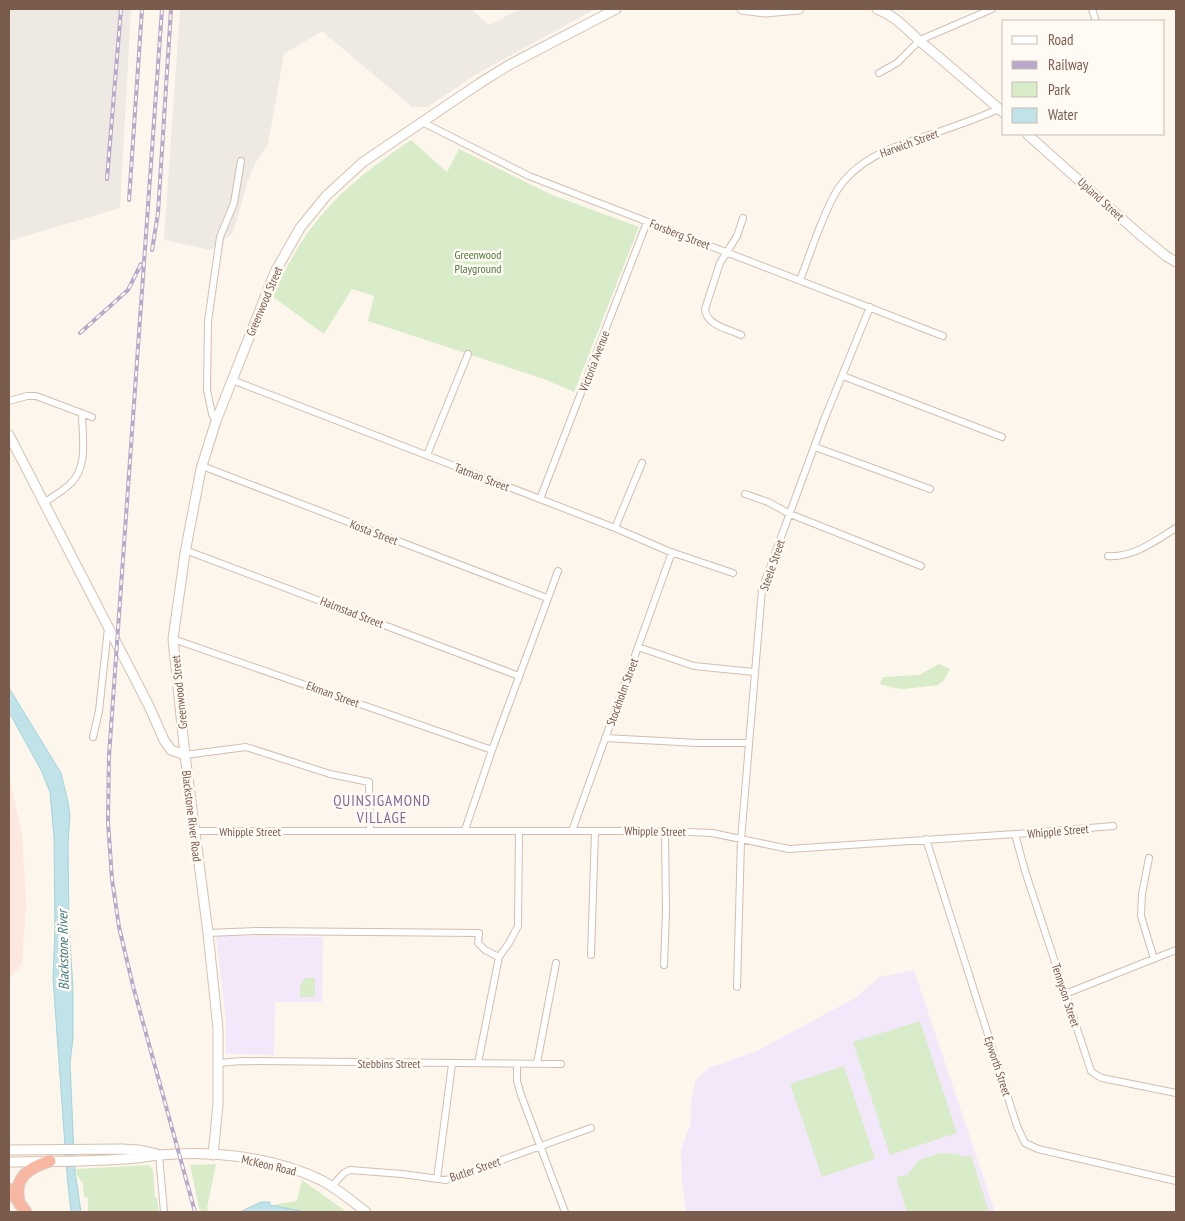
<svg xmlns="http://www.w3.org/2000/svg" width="1185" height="1221" viewBox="0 0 1185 1221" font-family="'PT Sans Narrow',sans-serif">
<rect width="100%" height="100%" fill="#fdf6ec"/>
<!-- commercial -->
<path fill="#fde8e0" d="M 9,777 L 22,833 L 26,902 L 22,965 L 9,978 Z"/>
<!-- industrial -->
<path fill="#efe9e4" d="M 9,9 L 131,9 L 120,208 L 9,241 Z
M 180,9 L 471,9 L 489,25 L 521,9 L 595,9 L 475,75 L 428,107 L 412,107 L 322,31 L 284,54 L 268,144 L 255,164 L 248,180 L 233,233 L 211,250 L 164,240 Z"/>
<!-- education -->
<path fill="#f3e8fa" d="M 216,936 L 323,937 L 322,1002 L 275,1002 L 274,1055 L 226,1054 L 226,1019 Z
M 914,970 L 995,1212 L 686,1212 L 682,1182 L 681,1149 L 691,1123 L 691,1101 L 695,1081 L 709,1068 L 757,1051 L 855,998 L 880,977 Z"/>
<!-- green -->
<path fill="#d8ecc9" d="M 411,140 L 447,172 L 459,149 L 552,195 L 639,227 L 574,392 L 544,379 L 368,321 L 374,296 L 352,289 L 324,334 L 273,297 C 305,221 343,186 411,140 Z
M 939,664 L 950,669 L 944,680 L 938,685 L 904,689 L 894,688 L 880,684 L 883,677 L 919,675 Z
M 305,978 L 315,978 L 315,997 L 300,997 L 300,987 Z
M 920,1021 L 957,1133 L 890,1155 L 853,1042 Z
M 844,1066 L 875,1159 L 822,1177 L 790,1084 Z
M 940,1153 L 957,1154 L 965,1157 L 971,1155 L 989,1212 L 907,1212 L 896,1177 L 907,1175 L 919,1160 Z
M 216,1164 L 207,1208 L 210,1212 L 202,1212 L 199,1208 L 190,1165 Z
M 149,1165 L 153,1170 L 155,1197 L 157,1199 L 159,1212 L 88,1212 L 88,1198 L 84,1196 L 83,1184 L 77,1175 L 76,1169 Z
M 302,1180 L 347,1212 L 259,1212 L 278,1204 L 297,1201 Z"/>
<!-- water -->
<path fill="#bfe3e8" stroke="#a5d3da" d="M 9,688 L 61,773 L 68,802 L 70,816 L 68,845 L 69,927 L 73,989 L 73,1038 L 70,1063 L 73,1133 L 75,1171 L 81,1212 L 71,1212 L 67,1174 L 53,978 L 55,929 L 54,837 L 50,792 L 41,770 L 9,712 Z
M 261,1202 L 270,1202 L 270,1205 L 306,1212 L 240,1212 Z"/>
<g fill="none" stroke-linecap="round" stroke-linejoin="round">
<defs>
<path id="street" d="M 1092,9 L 1096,21
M 879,73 L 897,63 L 920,40 L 992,9
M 422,122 L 529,176 L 943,336
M 800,280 C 811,252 821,218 836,192 C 858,156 897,146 935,133 C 956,126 978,118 999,109
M 741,335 C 728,329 706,325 705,309 L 720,263 L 737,236 L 743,218
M 843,376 L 1002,437
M 232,380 L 615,528 L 668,551 L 733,573
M 9,401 L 27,396 L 36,396 L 92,417
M 216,421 L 212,414 L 207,390 L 208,321 L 220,237 L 234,203 L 241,161
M 815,447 L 930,489
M 427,455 L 468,354
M 202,466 L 547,598
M 745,494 L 768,502 L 790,514 L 921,566
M 540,499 L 647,222
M 44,503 C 53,496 62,492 70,484 C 89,467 82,436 82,413
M 615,528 L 642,463
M 185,550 L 519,676
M 1108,556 C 1133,558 1155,541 1176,528
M 173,639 L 492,750
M 638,647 L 694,666 L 754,672
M 93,737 L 99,711 L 108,628
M 605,738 L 698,743 L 748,743
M 185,755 L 246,747 L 330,774 L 369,782 L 370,830
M 465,830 L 492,750 L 558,571
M 194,831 L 665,831 L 712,833 L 789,849 L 1015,834 L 1113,826
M 572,831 L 672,552
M 1015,834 L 1025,871 L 1091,1071 L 1096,1075 L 1102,1078 L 1176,1093
M 926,839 L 1017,1126 L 1025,1143 L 1038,1149 L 1176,1181
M 1149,858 L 1142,894 L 1141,916 L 1154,959
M 208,933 L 257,931 L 479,933 L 478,943 L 485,950 L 499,957
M 591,955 L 595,831
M 664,965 L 666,912 L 665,831
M 737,987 L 741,840 L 762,589 L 824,420 L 870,307
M 1065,994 L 1176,950
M 218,1063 L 242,1061 L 561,1064
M 478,1063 L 499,957 L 509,943 L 518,926 L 519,831
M 537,1063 L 556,963
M 517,1064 L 517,1081 L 521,1095 L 565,1212
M 159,1155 L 164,1212
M 437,1179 L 452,1064
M 332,1186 L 344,1173 L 350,1170 L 402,1174 L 446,1180 L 591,1128"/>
<path id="secondary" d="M 742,9 L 765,12 L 799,9
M 877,9 C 896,16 907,30 922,43 C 950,66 977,90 1004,113
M 1027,134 L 1139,234 L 1166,256 L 1176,262
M 9,435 L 149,706 L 164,740 L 171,750 L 185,755
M 9,1150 L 122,1149 L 138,1150 L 157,1154
M 213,1155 L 218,1104 L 218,1029 L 208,933 L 185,755 L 173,639 L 185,553 L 201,469 L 216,421 L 275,272 L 300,228 L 326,196 L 363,162 L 480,83 L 509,65 L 616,9
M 9,1162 C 47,1161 85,1162 122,1159 C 135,1159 148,1156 160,1155 C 213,1150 275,1157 323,1181 C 339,1190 352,1201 366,1212"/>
<path id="highway" d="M 9,1189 L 26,1212
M 20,1205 C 12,1179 27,1168 50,1161"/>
</defs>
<!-- street casing -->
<use href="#street" stroke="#d1beb0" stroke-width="8"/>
<!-- secondary casing -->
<use href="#secondary" stroke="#d6c0b0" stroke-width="11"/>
<!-- highway casing -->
<use href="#highway" stroke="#dad1cd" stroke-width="13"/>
<!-- street -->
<use href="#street" stroke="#fff" stroke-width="6"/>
<!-- secondary -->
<use href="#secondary" stroke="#fff" stroke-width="9"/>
<!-- highway -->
<use href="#highway" stroke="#f7b7a3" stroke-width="11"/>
<defs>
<path id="rail" d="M 162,9 L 109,756 L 108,822 L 112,879 L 119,927 L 133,986 L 195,1212
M 107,179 L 121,9
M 129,200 L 142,9
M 152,250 L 158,213 L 171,9
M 80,333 L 128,290 L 141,264"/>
</defs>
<!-- rail casing -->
<use href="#rail" stroke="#b9a8c9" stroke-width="4"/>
<!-- rail -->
<use href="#rail" stroke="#fffaf3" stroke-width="2" stroke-dasharray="5.5" stroke-linecap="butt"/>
</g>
<g text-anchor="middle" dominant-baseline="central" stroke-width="5" stroke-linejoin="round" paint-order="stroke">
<!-- street labels -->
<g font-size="12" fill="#7a5c4d" stroke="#fffaf3">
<text transform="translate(909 143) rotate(-20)">Harwich Street</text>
<text transform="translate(1101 199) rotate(42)">Upland Street</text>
<text transform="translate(680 234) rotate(21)">Forsberg Street</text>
<text transform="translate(264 301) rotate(-67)">Greenwood Street</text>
<text transform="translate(594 361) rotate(-69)">Victoria Avenue</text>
<text transform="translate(482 477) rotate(21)">Tatman Street</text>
<text transform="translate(374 532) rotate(21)">Kosta Street</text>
<text transform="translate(772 565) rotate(-71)">Steele Street</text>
<text transform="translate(352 612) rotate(21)">Halmstad Street</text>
<text transform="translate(179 692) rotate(-96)">Greenwood Street</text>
<text transform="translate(622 692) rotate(-70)">Stockholm Street</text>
<text transform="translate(333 694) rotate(20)">Ekman Street</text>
<text transform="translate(192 816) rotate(83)">Blackstone River Road</text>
<text x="250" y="831">Whipple Street</text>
<text transform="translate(655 831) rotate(1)">Whipple Street</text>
<text transform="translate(1058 831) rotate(-5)">Whipple Street</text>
<text transform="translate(1066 995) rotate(72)">Tennyson Street</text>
<text x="389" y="1063">Stebbins Street</text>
<text transform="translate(998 1066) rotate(72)">Epworth Street</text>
<text transform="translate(269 1165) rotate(13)">McKeon Road</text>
<text transform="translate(475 1169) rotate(-19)">Butler Street</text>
</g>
<!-- park labels -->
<g font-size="12" fill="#537a41" stroke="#fffaf3">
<text x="478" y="254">Greenwood<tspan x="478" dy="14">Playground</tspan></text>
</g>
<!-- water labels -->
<g font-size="14" font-style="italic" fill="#437c86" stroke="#fffaf3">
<text transform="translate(63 950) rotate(-91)">Blackstone River</text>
</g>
<!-- quarter labels -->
<g font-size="15" letter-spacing="1" fill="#846695" stroke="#fffaf3">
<text x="382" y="800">QUINSIGAMOND<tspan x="382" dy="17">VILLAGE</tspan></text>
</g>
</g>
<!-- border -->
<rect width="1185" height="1221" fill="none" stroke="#7a5c4d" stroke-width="20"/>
<!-- legend -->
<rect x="1002" y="20" width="162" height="115" fill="#fffaf3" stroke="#cabbb1"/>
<rect x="1012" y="36" width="25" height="8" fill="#ffffff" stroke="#cabbb1"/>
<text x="1048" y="45" font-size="15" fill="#7a5c4d">Road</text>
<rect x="1012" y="61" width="25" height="8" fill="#b9a8c9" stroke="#cabbb1"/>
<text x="1048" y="70" font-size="15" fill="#7a5c4d">Railway</text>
<rect x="1012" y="82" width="25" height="15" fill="#d8ecc9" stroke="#cabbb1"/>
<text x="1048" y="95" font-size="15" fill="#7a5c4d">Park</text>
<rect x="1012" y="108" width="25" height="15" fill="#bfe3e8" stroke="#cabbb1"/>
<text x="1048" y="120" font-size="15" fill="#7a5c4d">Water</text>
</svg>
